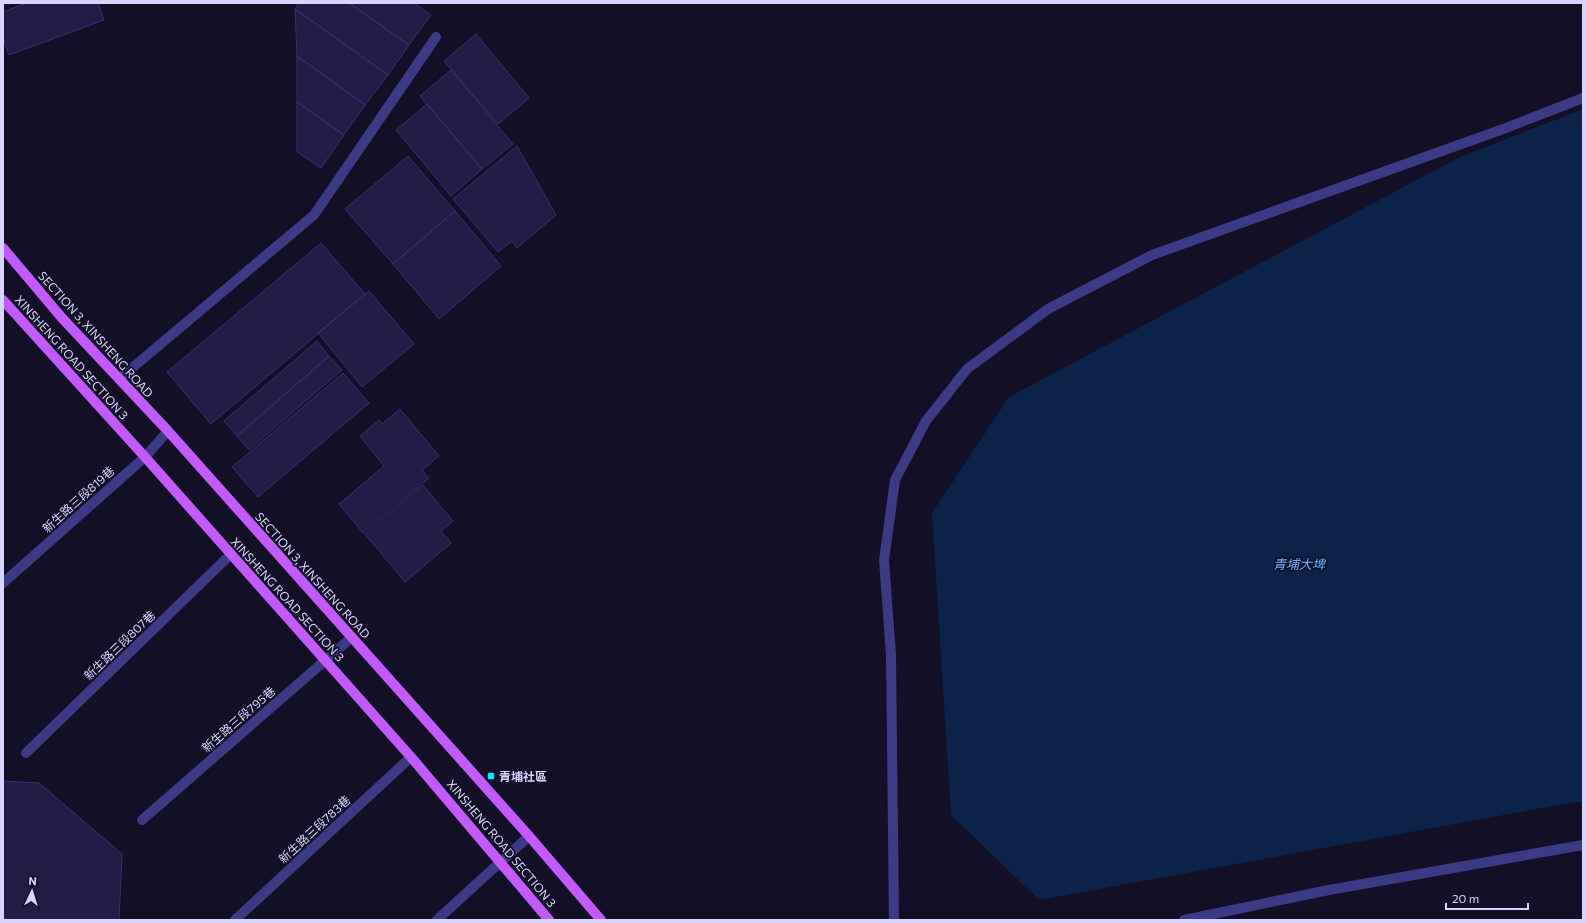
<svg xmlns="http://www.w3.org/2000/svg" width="1586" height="923" viewBox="0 0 1586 923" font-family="Commissioner,'Noto Sans TC',sans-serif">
<rect width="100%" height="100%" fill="#130f26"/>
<!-- water -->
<path fill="#0c2248" d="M 1583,109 L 1583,802 L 1575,802 L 1039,900 L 951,815 L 932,513 L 1009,397 L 1460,157 Z"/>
<!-- building -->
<path fill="#241b47" stroke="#3b2d73" d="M 26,3 L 98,3 L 104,20 L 9,55 L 3,38 L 3,12 Z
M 299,3 L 349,3 L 409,45 L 388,75 L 295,9 Z
M 349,3 L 414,3 L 431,15 L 409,45 Z
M 295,9 L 388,75 L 365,105 L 297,56 Z
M 476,34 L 529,98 L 498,124 L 444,61 Z
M 297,56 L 365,105 L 344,135 L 297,102 Z
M 451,70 L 513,144 L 482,169 L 420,96 Z
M 297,102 L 344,135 L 321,168 L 297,152 Z
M 427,104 L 482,169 L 451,196 L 396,130 Z
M 517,146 L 556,215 L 517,248 L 512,241 L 498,252 L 453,199 Z
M 408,156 L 455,211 L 393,264 L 345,209 Z
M 455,211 L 501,266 L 439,319 L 393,264 Z
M 321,243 L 365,294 L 211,424 L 167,372 Z
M 369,291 L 414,344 L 362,387 L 318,333 Z
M 317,341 L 329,356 L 237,436 L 224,421 Z
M 329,356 L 342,370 L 249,450 L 237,436 Z
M 343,373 L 369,403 L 258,497 L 232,467 Z
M 400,409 L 439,456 L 422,470 L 429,478 L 363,533 L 339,504 L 384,466 L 360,436 L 379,420 L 382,424 Z
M 423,485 L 453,521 L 441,531 L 451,543 L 405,582 L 365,534 Z
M 3,781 L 39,783 L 122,854 L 119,920 L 3,920 Z"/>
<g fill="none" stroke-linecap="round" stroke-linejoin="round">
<!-- minor -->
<path stroke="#3d3a85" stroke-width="10" d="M 119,379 L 314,215 L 436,37
M 3,583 L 145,457 L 168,431
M 26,753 L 230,555
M 142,820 L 351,638
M 235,920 L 411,757
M 437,920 L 529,836
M 894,920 L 891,655 L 884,560 L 895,480 L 926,421 L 967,369 L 1048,309 L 1152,255 L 1506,128 L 1583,98
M 1184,920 L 1329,890 L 1583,845"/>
<!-- major -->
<path stroke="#c25bff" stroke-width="10" d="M 3,248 L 62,318 L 168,431 L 529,836 L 601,920
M 3,300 L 145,457 L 411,757 L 549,920"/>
</g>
<!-- markers -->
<rect fill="#00e5ff" stroke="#130f26" stroke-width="1.5" x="487" y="772" width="8" height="8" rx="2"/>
<g text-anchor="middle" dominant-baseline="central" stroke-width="3.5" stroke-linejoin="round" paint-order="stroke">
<!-- street labels -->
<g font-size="12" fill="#d9d4ff" stroke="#130f26">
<text transform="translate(96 334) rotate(48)">SECTION 3, XINSHENG ROAD</text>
<text transform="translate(72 357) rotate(48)">XINSHENG ROAD SECTION 3</text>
<text transform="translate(78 499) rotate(-42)">新生路三段819巷</text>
<text transform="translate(313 575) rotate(48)">SECTION 3, XINSHENG ROAD</text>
<text transform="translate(288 599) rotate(48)">XINSHENG ROAD SECTION 3</text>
<text transform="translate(119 645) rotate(-44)">新生路三段807巷</text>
<text transform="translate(238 719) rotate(-41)">新生路三段795巷</text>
<text transform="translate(314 829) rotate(-43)">新生路三段783巷</text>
<text transform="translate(502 843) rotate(50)">XINSHENG ROAD SECTION 3</text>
</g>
<!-- poi labels -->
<g font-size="12" font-weight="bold" fill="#d9d4ff" stroke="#130f26" text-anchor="start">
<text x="499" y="776">青埔社區</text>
</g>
<!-- water labels -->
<g font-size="13" font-style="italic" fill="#62b6ff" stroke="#130f26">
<text x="1299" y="564">青埔大埤</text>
</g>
</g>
<!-- border -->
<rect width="1586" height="923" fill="none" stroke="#d9d4ff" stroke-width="8"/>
<!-- north arrow -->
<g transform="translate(32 891) rotate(4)" stroke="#130f26" stroke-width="3" paint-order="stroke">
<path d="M0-3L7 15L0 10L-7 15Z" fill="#d9d4ff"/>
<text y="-6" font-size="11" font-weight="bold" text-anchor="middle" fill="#d9d4ff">N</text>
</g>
<!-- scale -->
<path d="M1446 903v6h82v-6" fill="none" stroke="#d9d4ff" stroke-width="2"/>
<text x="1452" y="903" font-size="12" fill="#d9d4ff" stroke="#130f26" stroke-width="3" paint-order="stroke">20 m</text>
</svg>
